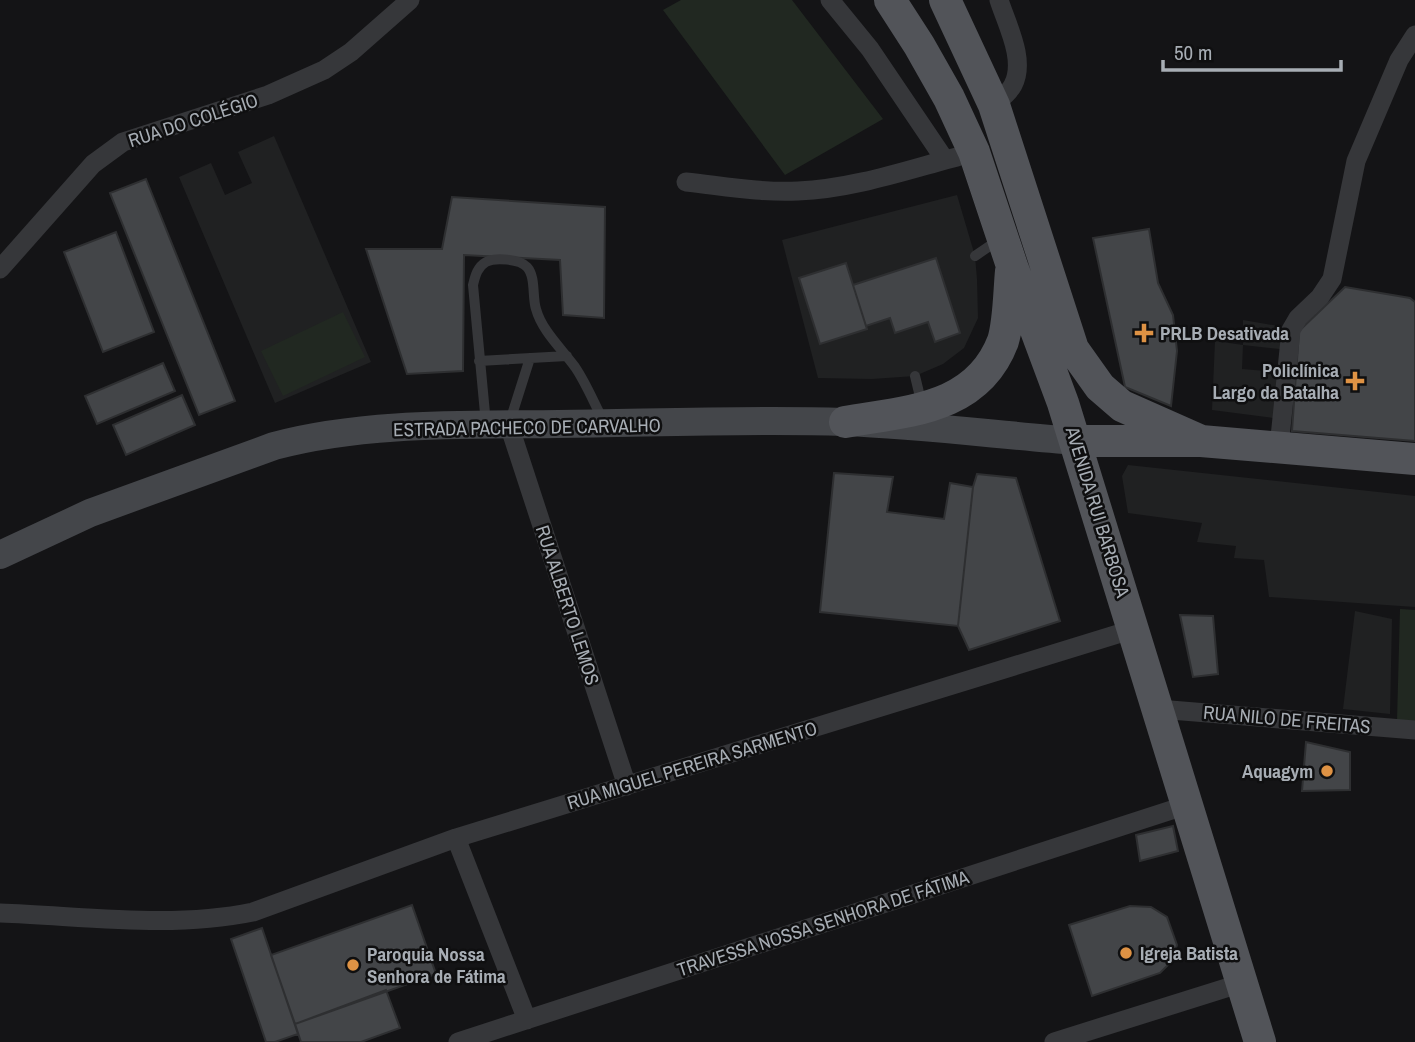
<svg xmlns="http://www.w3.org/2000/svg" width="1415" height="1042" viewBox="0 0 1415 1042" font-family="'Archivo Narrow',sans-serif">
<rect width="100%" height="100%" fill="#141416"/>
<!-- built -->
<path fill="#202122" d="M 274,136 L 371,362 L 275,403 L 179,177 L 211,163 L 225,195 L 252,183 L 238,152 Z
M 957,195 L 975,256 L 977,279 L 978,318 L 964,348 L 943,364 L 915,376 L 872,379 L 818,378 L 782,240 Z
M 1243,320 L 1284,327 L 1280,349 L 1243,345 L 1242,369 L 1279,372 L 1273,418 L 1212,410 L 1215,341 L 1243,345 Z
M 1128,465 L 1415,496 L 1415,607 L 1269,597 L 1264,560 L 1234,558 L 1236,546 L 1197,542 L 1202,523 L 1128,513 L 1122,476 Z
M 1355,611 L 1392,619 L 1390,714 L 1343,709 Z"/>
<!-- green -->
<path fill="#212821" d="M 681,0 L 792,0 L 883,119 L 785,175 L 663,10 Z
M 343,312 L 365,357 L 283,396 L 261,351 Z
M 1400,609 L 1415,610 L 1415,721 L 1397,721 Z"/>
<!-- building -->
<path fill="#434548" stroke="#2e2f31" stroke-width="2" d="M 146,179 L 235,401 L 199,415 L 110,193 Z
M 452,197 L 605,207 L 604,318 L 563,315 L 560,260 L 464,255 L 463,371 L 407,374 L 366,249 L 442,249 Z
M 1149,229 L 1158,283 L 1173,315 L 1177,351 L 1171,406 L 1125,387 L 1093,238 Z
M 116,232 L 154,332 L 103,352 L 64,252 Z
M 936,258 L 960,333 L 935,342 L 928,322 L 895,333 L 890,318 L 866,326 L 853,285 Z
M 846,263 L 867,329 L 820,344 L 799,278 Z
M 1345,287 L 1410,298 L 1415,302 L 1415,441 L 1292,431 L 1299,331 Z
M 163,363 L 175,391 L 97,424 L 85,396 Z
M 182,395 L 195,425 L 126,455 L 113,425 Z
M 834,473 L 893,477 L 887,512 L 944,519 L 950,483 L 973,487 L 958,626 L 820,612 Z
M 977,474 L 1016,478 L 1060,621 L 969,650 L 958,626 L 973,487 Z
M 1180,615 L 1213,616 L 1218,674 L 1193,677 Z
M 1306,742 L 1350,752 L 1350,790 L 1302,791 Z
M 1173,826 L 1178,851 L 1140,861 L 1136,835 Z
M 412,905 L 436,974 L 295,1024 L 271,955 Z
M 1130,906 L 1151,907 L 1167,917 L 1177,945 L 1172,961 L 1160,973 L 1092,996 L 1069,925 Z
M 262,928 L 298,1034 L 275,1042 L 266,1042 L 231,939 Z
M 386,990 L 400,1028 L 361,1042 L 301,1042 L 295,1024 Z"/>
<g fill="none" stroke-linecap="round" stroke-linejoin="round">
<!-- lane -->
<path stroke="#36373a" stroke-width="10" d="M 975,256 L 997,241
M 479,361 L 567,356
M 915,376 L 922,405
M 510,421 L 530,358
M 486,424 L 473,285 C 475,277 477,267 486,262 C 495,257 520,259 527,267 C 536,277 532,297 536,309 C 542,331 562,349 575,367 C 586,383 594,403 603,420"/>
<!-- street -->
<path stroke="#36373a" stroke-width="19" d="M 830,0 L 870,49 L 945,160 L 957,157
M 994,105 C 1000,99 1009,93 1013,85 C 1026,60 1007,25 999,0
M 686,182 C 723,186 761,193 798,191 C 848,189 898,173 945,160
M 0,269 L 93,164 L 123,142 L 268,95 L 324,70 L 351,52 L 410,0
M 509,425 L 627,786
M 1279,447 L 1291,330 L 1298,318 L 1320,297 L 1332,279 L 1356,161 L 1399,60 L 1415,35
M 1158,709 L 1415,730
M 456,838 L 527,1020
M 0,913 C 84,916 171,929 253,912 L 456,838 L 1134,629
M 458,1042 L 1187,805
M 1054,1042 L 1242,983"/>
<!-- secondary -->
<path stroke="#44464a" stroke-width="28" d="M 0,555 L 90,513 L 274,446 C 363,422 466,425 558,424 C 653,423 749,419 844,422 C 921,425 999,435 1076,441"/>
<!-- primary -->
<path stroke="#525459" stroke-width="32" d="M 890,0 L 919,45 L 949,98 L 974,152 L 1012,266 L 1063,403 L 1260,1042
M 945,0 L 994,105 L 1073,349 L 1100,387 L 1122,406 L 1201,441
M 845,422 C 907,411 977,410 1003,341 C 1009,322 1009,292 1011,271
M 1076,441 L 1201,441 L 1415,459"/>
</g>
<!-- markers -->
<g fill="#de9244" stroke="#0f0f10" stroke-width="2.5">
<path d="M1140.5 322.5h7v7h7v7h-7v7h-7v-7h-7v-7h7z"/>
<path d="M1351.5 370.5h7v7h7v7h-7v7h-7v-7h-7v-7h7z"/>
<circle cx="1327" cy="771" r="7"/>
<circle cx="1126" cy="953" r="7"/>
<circle cx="353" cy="965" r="7"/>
</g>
<g text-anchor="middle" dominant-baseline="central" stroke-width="5" stroke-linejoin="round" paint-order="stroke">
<!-- street labels -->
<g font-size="19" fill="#a7adb4" stroke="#0f0f10">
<text transform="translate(193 120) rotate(-18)">RUA DO COLÉGIO</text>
<text transform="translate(527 427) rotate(-1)">ESTRADA PACHECO DE CARVALHO</text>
<text transform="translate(1098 512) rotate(73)">AVENIDA RUI BARBOSA</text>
<text transform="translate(568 605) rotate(72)">RUA ALBERTO LEMOS</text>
<text transform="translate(1287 719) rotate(5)">RUA NILO DE FREITAS</text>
<text transform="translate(692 765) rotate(-17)">RUA MIGUEL PEREIRA SARMENTO</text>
<text transform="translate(823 923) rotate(-18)">TRAVESSA NOSSA SENHORA DE FÁTIMA</text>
</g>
<!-- poi labels -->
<g font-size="19" font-weight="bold" fill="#a7adb4" stroke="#0f0f10" text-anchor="start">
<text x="1160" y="333">PRLB Desativada</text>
<text x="1339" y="370" text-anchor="end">Policlínica<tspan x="1339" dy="22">Largo da Batalha</tspan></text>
<text x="1313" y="771" text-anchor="end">Aquagym</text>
<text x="1140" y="953">Igreja Batista</text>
<text x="367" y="954">Paroquia Nossa<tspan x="367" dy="22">Senhora de Fátima</tspan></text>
</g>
</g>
<!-- scale -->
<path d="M1163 60v10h178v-10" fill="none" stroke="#a7adb4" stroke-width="3.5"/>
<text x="1174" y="60" font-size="21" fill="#a7adb4" stroke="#0f0f10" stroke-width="5" paint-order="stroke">50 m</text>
</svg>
